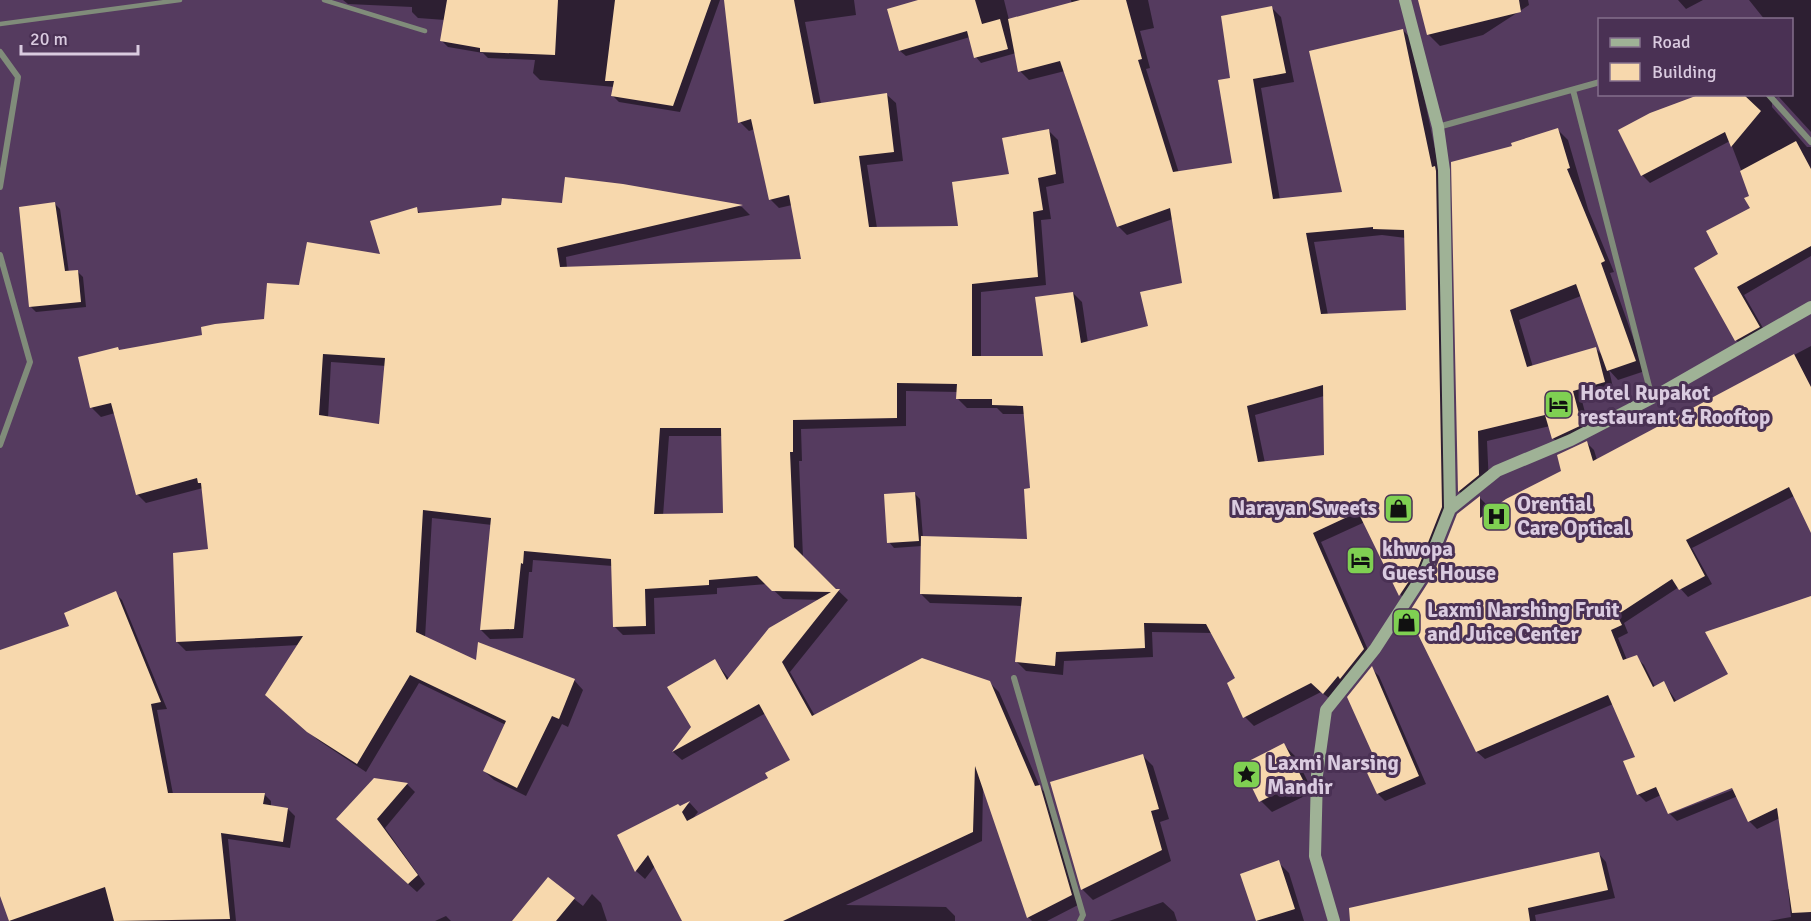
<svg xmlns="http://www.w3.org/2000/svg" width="1811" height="921" viewBox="0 0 1811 921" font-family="Signika,sans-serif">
<rect width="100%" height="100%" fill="#553b5f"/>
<!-- shadow -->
<path fill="#0007" fill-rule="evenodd" d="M 343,0 L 720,0 L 680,112 L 619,102 L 613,96 L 614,87 L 540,80 L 533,73 L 535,60 L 488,58 L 483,53 L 448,47 L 441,40 L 445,20 L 418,18 L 412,12 L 412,7 L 348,4 Z
M 726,0 L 854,0 L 856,15 L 805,22 L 821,104 L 886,94 L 896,103 L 903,161 L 867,165 L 877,228 L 960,227 L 1049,131 L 1058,140 L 1064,183 L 1046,187 L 1051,219 L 1041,220 L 1046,285 L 981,292 L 981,357 L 1045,357 L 1073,293 L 1082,302 L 1088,343 L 1149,327 L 1184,284 L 1173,219 L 1127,235 L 1118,226 L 1065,71 L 1029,80 L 1020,71 L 1016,53 L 981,63 L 976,57 L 970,37 L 906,56 L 900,51 L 889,10 L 922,0 L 1004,0 L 1009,20 L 1072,4 L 1071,0 L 1148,0 L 1154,28 L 1140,31 L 1150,68 L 1146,69 L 1179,173 L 1234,164 L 1232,79 L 1272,8 L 1281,17 L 1294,82 L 1261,88 L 1280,200 L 1344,193 L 1403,30 L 1412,40 L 1440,173 L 1450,517 L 1409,604 L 1401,595 L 1365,522 L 1321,542 L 1372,659 L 1333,701 L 1321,692 L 1254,726 L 1245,717 L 1237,679 L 1212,633 L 1152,632 L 1153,657 L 1064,661 L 1063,675 L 1026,671 L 1017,662 L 1022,606 L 930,603 L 921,594 L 922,546 L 894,548 L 889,542 L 914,493 L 920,499 L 923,538 L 1029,541 L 1032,490 L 1025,414 L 1003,414 L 997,408 L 967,408 L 958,399 L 958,392 L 906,391 L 906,426 L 801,429 L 802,461 L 799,461 L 803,557 L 848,600 L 790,672 L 815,716 L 990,683 L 999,692 L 1040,787 L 1048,796 L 1080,904 L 1047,921 L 1032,921 L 1028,917 L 983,787 L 982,841 L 846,905 L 946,907 L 955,916 L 955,921 L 684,921 L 655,866 L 645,879 L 636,871 L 680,808 L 690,803 L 698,812 L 691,821 L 770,779 L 792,761 L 766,713 L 682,760 L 673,752 L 692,727 L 715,661 L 730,680 L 820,600 L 783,599 L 767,584 L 717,588 L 717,594 L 654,598 L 655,634 L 623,635 L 614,626 L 613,566 L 533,560 L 532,572 L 529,572 L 523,638 L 490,639 L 481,630 L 492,525 L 432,518 L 425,638 L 478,662 L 574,680 L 583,690 L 568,727 L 562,724 L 526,796 L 494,780 L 484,771 L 506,725 L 419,683 L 366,772 L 318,740 L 276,704 L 299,645 L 186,651 L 177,642 L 210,551 L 203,488 L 146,503 L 137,494 L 115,413 L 101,417 L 92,408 L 120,351 L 204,336 L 266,320 L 301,287 L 382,256 L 416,209 L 421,214 L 563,205 L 623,185 L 742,207 L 750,215 L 566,257 L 567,268 L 802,261 L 792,205 L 779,208 L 770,199 L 755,129 L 749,131 L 740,122 ZM 1382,235 L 1406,238 L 1408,312 L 1328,315 L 1314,242 ZM 331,362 L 386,366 L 380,426 L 328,418 ZM 1324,396 L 1326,456 L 1265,463 L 1255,415 ZM 669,436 L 723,436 L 725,514 L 663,516 Z
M 1420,0 L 1528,0 L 1529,5 L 1483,35 L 1440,46 L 1428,34 Z
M 1678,0 L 1703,0 L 1686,9 Z
M 1749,0 L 1811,0 L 1811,132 L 1779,97 L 1772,98 L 1772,107 L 1807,147 L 1811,147 L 1811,256 L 1744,295 L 1767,335 L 1744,348 L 1736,340 L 1720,255 L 1752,208 L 1751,196 L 1730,141 L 1650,183 L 1642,175 L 1705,94 L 1792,94 L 1792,20 L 1765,20 Z
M 1558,130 L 1568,140 L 1588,209 L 1614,272 L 1610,273 L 1645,371 L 1618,380 L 1609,370 L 1614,392 L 1582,401 L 1591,435 L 1563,448 L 1553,438 L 1550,426 L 1487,441 L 1489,485 L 1469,501 L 1459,491 L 1453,163 L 1514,147 ZM 1581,296 L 1604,357 L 1596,349 L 1533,367 L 1519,320 Z
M 55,204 L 60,209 L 69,273 L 78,272 L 83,277 L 86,307 L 36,312 L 30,306 Z
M 1811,346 L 1811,505 L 1794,496 L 1692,548 L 1712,584 L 1688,597 L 1679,587 L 1624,623 L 1628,633 L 1618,638 L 1627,660 L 1636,657 L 1644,665 L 1655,687 L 1664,683 L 1677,702 L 1730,674 L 1811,598 L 1811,921 L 1769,921 L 1791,917 L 1788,889 L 1790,889 L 1780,818 L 1757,829 L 1749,821 L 1738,796 L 1677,821 L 1669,813 L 1661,795 L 1646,802 L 1638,794 L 1638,758 L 1613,704 L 1485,759 L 1477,752 L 1410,614 L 1480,498 L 1487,505 L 1487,515 L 1563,471 L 1587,443 L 1594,450 L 1597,460 ZM 1738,784 L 1740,787 L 1670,814 L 1670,811 Z
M 115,593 L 122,600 L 167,709 L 157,710 L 173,794 L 264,794 L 271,801 L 271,807 L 288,809 L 295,816 L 290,848 L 228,839 L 236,921 L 10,921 L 0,891 L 0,649 L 0,652 L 71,627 Z
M 1372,669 L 1379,676 L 1426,784 L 1385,801 L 1378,794 L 1364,762 L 1376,757 Z
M 1284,745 L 1295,756 L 1313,792 L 1272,812 L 1261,801 Z
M 1143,756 L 1153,766 L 1169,819 L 1160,822 L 1171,861 L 1093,900 L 1083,890 L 1052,783 Z
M 374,780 L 407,784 L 415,792 L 385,828 L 425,884 L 417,892 L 346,828 Z
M 1599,854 L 1606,862 L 1615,898 L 1535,915 L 1536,921 L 1382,921 Z
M 1278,862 L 1289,873 L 1304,921 L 1257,921 L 1241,875 Z
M 549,879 L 583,906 L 592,894 L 601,903 L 607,921 L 514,921 Z
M 1163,902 L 1174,912 L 1177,921 L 1109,921 Z
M 446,916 L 451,921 L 435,921 Z"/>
<!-- building -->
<path fill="#f7d8ad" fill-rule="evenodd" d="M 447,0 L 558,0 L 555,55 L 480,52 L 480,48 L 440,41 Z
M 615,0 L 711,0 L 673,106 L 611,96 L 614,81 L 605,81 Z
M 724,0 L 794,0 L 814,104 L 887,93 L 894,152 L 859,156 L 869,227 L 958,226 L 952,182 L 1009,174 L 1002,138 L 1049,129 L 1056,174 L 1038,178 L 1043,210 L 1033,212 L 1038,277 L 972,284 L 972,356 L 1043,356 L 1035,297 L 1073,292 L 1081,343 L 1148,326 L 1140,292 L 1182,283 L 1170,208 L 1117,227 L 1060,61 L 1018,72 L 1008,19 L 1080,0 L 1126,0 L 1142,59 L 1138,60 L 1173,172 L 1232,163 L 1218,80 L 1230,78 L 1221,16 L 1272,6 L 1286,73 L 1253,79 L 1273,199 L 1342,192 L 1309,51 L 1403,29 L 1432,167 L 1435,166 L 1436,171 L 1442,507 L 1418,568 L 1399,596 L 1358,512 L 1313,533 L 1364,649 L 1340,679 L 1338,676 L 1323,694 L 1311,683 L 1243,718 L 1227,683 L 1235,678 L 1206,624 L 1144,623 L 1145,648 L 1056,652 L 1055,666 L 1015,662 L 1022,597 L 920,594 L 921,536 L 1027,539 L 1024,489 L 1030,488 L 1023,406 L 992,405 L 992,399 L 956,399 L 957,384 L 897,383 L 897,418 L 793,420 L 793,452 L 790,452 L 794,547 L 836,589 L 840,589 L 782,662 L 812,716 L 922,658 L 990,681 L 1035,786 L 1040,785 L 1072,895 L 1027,918 L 975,766 L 973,832 L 783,921 L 682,921 L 648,855 L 635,872 L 617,835 L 678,804 L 680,806 L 690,801 L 682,812 L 687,821 L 768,778 L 765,773 L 790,760 L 759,704 L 672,752 L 691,727 L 667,687 L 715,659 L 727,680 L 769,628 L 831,592 L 772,591 L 757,576 L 709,580 L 709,585 L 645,589 L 646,626 L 613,627 L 611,559 L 524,551 L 523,564 L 521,563 L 514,629 L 480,630 L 491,518 L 423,510 L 416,632 L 476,660 L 478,642 L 575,679 L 559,719 L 552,716 L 517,788 L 483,771 L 506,721 L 410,675 L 357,764 L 307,732 L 265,695 L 303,636 L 176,642 L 173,553 L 208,549 L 201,483 L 198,483 L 197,478 L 136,495 L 111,403 L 90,408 L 78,357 L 118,347 L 119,350 L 202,335 L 201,327 L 215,324 L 264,319 L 267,283 L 299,285 L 307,242 L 380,254 L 370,221 L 417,207 L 418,213 L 501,205 L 502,198 L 562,203 L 565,177 L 623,184 L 743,205 L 557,248 L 560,267 L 801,259 L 789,195 L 769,200 L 751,119 L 738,123 ZM 1373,227 L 1373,229 L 1404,230 L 1406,310 L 1321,314 L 1306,233 ZM 323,354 L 385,358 L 379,424 L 319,415 ZM 1323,385 L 1324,455 L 1258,462 L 1247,406 ZM 660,428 L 721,428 L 723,513 L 654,514 Z
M 918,0 L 975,0 L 982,24 L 1000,19 L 1008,49 L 974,58 L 967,31 L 899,51 L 887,9 Z
M 1418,0 L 1519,0 L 1521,12 L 1427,35 Z
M 1701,94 L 1743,94 L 1761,111 L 1731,147 L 1725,132 L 1641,176 L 1618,130 L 1650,113 Z
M 1558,128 L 1570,168 L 1567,169 L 1605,261 L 1601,263 L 1636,361 L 1607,371 L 1576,284 L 1510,310 L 1527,367 L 1596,347 L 1605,382 L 1573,391 L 1582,425 L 1552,439 L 1545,415 L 1478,431 L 1479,475 L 1458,492 L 1451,162 L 1512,146 L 1511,143 Z
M 1796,141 L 1811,169 L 1811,246 L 1737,287 L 1760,327 L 1735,341 L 1694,268 L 1718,254 L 1706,231 L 1750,208 L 1744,198 L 1749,196 L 1740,171 Z
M 55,202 L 65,271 L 78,270 L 81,302 L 29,307 L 19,207 Z
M 1794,354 L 1811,387 L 1811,533 L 1789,487 L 1686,540 L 1705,576 L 1679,590 L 1672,579 L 1617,615 L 1622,625 L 1611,630 L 1623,660 L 1637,655 L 1653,687 L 1664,681 L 1674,702 L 1728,674 L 1705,632 L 1811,596 L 1811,912 L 1792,913 L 1777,808 L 1748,822 L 1732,788 L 1668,814 L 1656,787 L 1637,795 L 1623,761 L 1635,757 L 1608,695 L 1476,752 L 1408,614 L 1433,575 L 1457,514 L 1480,496 L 1480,518 L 1506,499 L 1561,471 L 1557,455 L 1587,441 L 1593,461 Z
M 915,492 L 919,541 L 887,543 L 884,494 Z
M 116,591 L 161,702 L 151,704 L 168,793 L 265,793 L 263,804 L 288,808 L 283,842 L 221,833 L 230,919 L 114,921 L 105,887 L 9,921 L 0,896 L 0,650 L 69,626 L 64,613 Z
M 1372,666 L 1419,776 L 1377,794 L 1362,762 L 1374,757 L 1347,697 Z
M 1284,743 L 1303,780 L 1259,802 L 1241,765 Z
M 1143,754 L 1159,809 L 1151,811 L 1162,850 L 1081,890 L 1050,782 Z
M 374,778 L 408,783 L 377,819 L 418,875 L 408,884 L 336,819 Z
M 1599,852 L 1608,890 L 1528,908 L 1530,921 L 1350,921 L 1349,908 Z
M 1279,860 L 1295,909 L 1256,921 L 1240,874 Z
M 548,877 L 575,898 L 556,921 L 512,921 Z"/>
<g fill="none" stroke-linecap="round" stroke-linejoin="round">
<!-- service -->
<path stroke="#808c7a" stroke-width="4.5" d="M 324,0 L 425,31
M 0,24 L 180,0"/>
<!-- minor -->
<path stroke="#808c7a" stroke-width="6" d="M 0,52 L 18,77 L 0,187
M 1573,90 L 1652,398
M 1768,94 L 1811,142
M 1438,127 L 1600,82
M 0,255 L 30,362 L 0,445
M 1014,678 L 1083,915 L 1080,921"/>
<!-- secondary -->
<path stroke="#9fb296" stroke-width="12" d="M 1450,509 L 1497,471 L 1571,440 L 1652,398 L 1811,307
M 1334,921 L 1315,856 L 1317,775 L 1326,710 L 1375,649 L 1425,572 L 1450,509 L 1444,170 L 1438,127 L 1405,0"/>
</g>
<!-- icons -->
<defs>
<symbol id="hotel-square" viewBox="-11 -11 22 22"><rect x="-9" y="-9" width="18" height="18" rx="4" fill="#7fd052" stroke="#4a3154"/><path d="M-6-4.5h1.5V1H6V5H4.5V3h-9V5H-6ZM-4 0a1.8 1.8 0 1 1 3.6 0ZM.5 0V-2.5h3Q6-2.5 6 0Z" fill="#111"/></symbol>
<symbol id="shop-square" viewBox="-11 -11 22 22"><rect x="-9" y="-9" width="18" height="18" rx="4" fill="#7fd052" stroke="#4a3154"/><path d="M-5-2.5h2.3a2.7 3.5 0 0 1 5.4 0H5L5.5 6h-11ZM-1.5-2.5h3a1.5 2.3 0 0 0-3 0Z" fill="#111"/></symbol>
<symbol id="hospital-square" viewBox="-11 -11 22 22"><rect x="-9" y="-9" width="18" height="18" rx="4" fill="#7fd052" stroke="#4a3154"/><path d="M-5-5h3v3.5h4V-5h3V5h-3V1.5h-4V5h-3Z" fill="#111"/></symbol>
<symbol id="sight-square" viewBox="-11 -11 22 22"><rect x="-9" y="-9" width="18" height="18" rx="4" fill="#7fd052" stroke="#4a3154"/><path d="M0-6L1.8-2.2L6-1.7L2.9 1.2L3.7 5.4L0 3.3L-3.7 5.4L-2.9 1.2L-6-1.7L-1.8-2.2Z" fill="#111"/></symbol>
</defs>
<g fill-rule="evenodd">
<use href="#hotel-square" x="1542" y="388" width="33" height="33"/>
<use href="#shop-square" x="1382" y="492" width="33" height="33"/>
<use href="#hospital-square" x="1480" y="500" width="33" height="33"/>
<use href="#hotel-square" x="1344" y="544" width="33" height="33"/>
<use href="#shop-square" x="1390" y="606" width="33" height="33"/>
<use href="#sight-square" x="1230" y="758" width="33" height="33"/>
</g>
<g text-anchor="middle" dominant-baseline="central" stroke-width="6" stroke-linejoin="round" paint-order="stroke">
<!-- poi labels -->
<g font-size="21" font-weight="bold" fill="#dacbe0" stroke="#4a3154" text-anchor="start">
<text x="1580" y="393">Hotel Rupakot<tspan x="1580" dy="24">restaurant &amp; Rooftop</tspan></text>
<text x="1517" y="504">Orential<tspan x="1517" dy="24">Care Optical</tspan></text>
<text x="1377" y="508" text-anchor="end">Narayan Sweets</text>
<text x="1382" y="549">khwopa<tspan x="1382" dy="24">Guest House</tspan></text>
<text x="1427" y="610">Laxmi Narshing Fruit<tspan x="1427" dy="24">and Juice Center</tspan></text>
<text x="1267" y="763">Laxmi Narsing<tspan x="1267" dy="24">Mandir</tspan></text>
</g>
</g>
<!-- legend -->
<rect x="1598" y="18" width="195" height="78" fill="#4a3154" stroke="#846f8c" stroke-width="1.5"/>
<rect x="1610" y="38" width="30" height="9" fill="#9fb296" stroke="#846f8c" stroke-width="1.5"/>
<text x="1652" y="48" font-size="18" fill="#dacbe0">Road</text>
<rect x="1610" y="63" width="30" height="18" fill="#f7d8ad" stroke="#846f8c" stroke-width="1.5"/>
<text x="1652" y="78" font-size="18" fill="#dacbe0">Building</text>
<!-- scale -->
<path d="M21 45v9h117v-9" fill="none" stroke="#dacbe0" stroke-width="3"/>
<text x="30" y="45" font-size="18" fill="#dacbe0" stroke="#4a3154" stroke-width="4.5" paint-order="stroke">20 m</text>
</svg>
